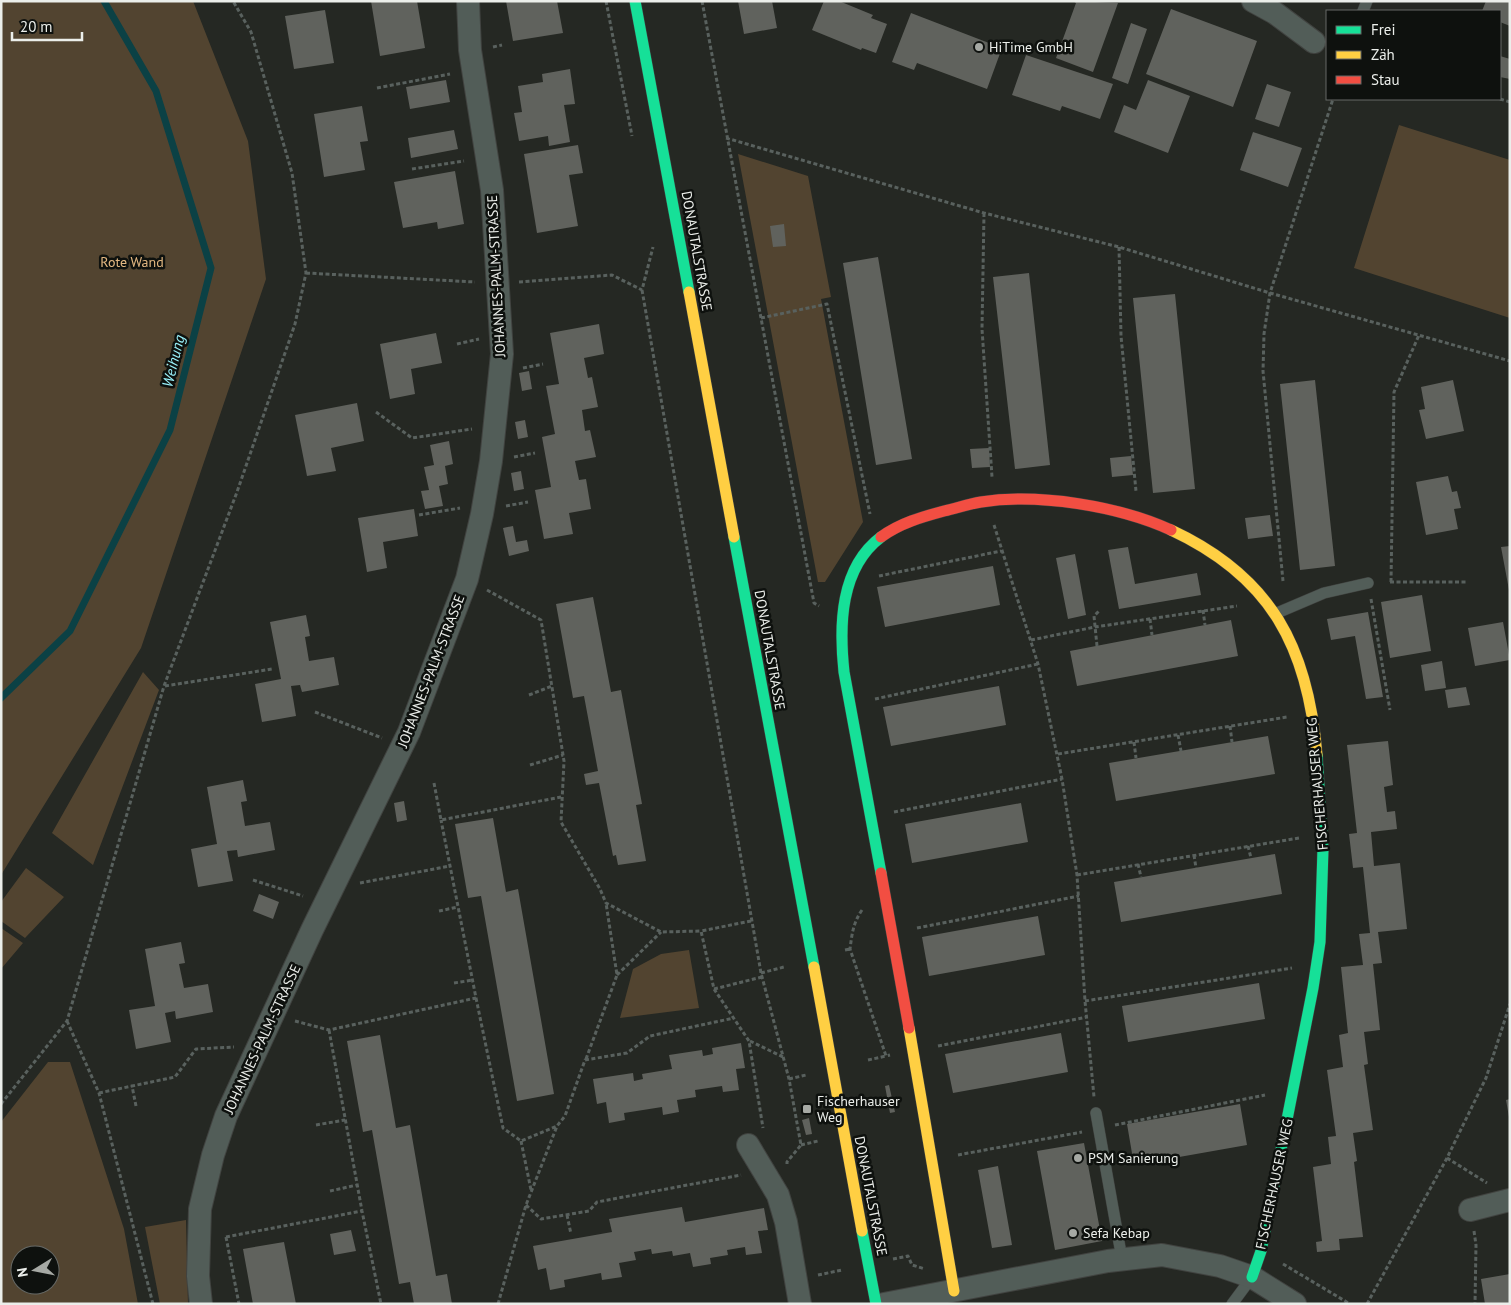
<svg xmlns="http://www.w3.org/2000/svg" width="1511" height="1305" viewBox="0 0 1511 1305" font-family="'PT Sans',sans-serif">
<rect width="100%" height="100%" fill="#252823"/>
<!-- green -->
<path fill="#524430" fill-rule="evenodd" d="M 1,1 L 193,1 L 248,141 L 266,279 L 141,648 L 1,875 Z
M 1399,125 L 1510,160 L 1510,318 L 1354,268 Z
M 738,154 L 808,176 L 831,297 L 821,299 L 863,522 L 825,582 L 818,582 Z
M 143,672 L 159,690 L 93,865 L 52,833 Z
M 26,868 L 64,897 L 25,938 L 1,921 L 1,902 Z
M 1,928 L 23,943 L 1,969 Z
M 689,950 L 699,1008 L 620,1018 L 633,969 L 661,954 Z
M 48,1062 L 70,1062 L 124,1229 L 138,1304 L 1,1304 L 1,1122 ZM 20,1255 L 50,1255 L 50,1285 L 20,1285 Z
M 186,1220 L 188,1304 L 160,1304 L 145,1227 Z"/>
<g fill="none" stroke-linecap="round" stroke-linejoin="round">
<!-- stream -->
<path stroke="#0b4145" stroke-width="7" d="M 1,698 L 70,631 L 170,430 L 211,268 L 156,91 L 104,1"/>
</g>
<!-- building -->
<path fill="#60625d" d="M 371,1 L 417,1 L 425,48 L 380,56 Z
M 506,1 L 557,1 L 563,33 L 513,41 Z
M 738,1 L 772,1 L 777,28 L 744,34 Z
M 824,1 L 839,1 L 873,15 L 871,18 L 887,24 L 876,53 L 862,48 L 861,50 L 812,30 Z
M 1073,1 L 1118,3 L 1093,72 L 1056,58 L 1076,3 Z
M 1486,1 L 1510,1 L 1510,26 L 1500,22 L 1500,11 L 1482,11 Z
M 1171,9 L 1257,41 L 1233,107 L 1146,74 Z
M 325,10 L 334,63 L 294,69 L 285,16 Z
M 911,13 L 1002,48 L 987,89 L 917,63 L 914,70 L 892,62 Z
M 1131,23 L 1147,29 L 1128,84 L 1112,78 Z
M 1026,55 L 1113,84 L 1100,119 L 1062,106 L 1060,111 L 1012,95 Z
M 1500,56 L 1510,59 L 1510,79 L 1500,77 Z
M 570,69 L 575,104 L 564,105 L 570,142 L 549,146 L 548,136 L 519,141 L 514,113 L 522,112 L 518,86 L 543,82 L 542,74 Z
M 446,80 L 450,102 L 410,109 L 406,87 Z
M 1148,80 L 1190,96 L 1168,153 L 1114,132 L 1124,105 L 1136,110 Z
M 1267,84 L 1291,92 L 1279,127 L 1255,119 Z
M 362,106 L 368,141 L 360,142 L 365,170 L 324,177 L 314,114 Z
M 454,130 L 458,149 L 411,158 L 408,138 Z
M 1253,132 L 1302,148 L 1288,187 L 1240,170 Z
M 578,145 L 583,173 L 569,175 L 578,226 L 537,233 L 524,154 Z
M 455,171 L 464,224 L 438,229 L 437,222 L 403,228 L 394,182 Z
M 784,224 L 786,246 L 773,247 L 770,226 Z
M 878,257 L 912,459 L 876,465 L 843,263 Z
M 1029,273 L 1050,465 L 1015,469 L 993,277 Z
M 1175,294 L 1195,489 L 1153,493 L 1133,298 Z
M 599,324 L 604,354 L 584,358 L 588,378 L 592,377 L 598,407 L 582,410 L 585,431 L 590,430 L 596,457 L 575,461 L 579,480 L 586,479 L 591,509 L 569,513 L 573,534 L 544,539 L 535,490 L 551,487 L 542,437 L 555,434 L 546,386 L 559,384 L 550,333 Z
M 436,333 L 442,363 L 411,369 L 415,394 L 390,399 L 380,344 Z
M 529,371 L 532,389 L 522,391 L 519,373 Z
M 1315,380 L 1335,566 L 1300,570 L 1280,384 Z
M 1453,380 L 1464,431 L 1426,439 L 1419,410 L 1425,409 L 1421,387 Z
M 357,403 L 364,441 L 331,448 L 336,471 L 307,476 L 295,415 Z
M 525,420 L 528,437 L 518,439 L 515,422 Z
M 449,441 L 453,464 L 445,466 L 448,484 L 439,486 L 443,506 L 425,509 L 421,491 L 429,490 L 424,467 L 434,465 L 430,445 Z
M 989,448 L 990,467 L 972,468 L 970,449 Z
M 1131,456 L 1133,475 L 1112,477 L 1110,458 Z
M 521,471 L 524,489 L 514,491 L 511,473 Z
M 1448,476 L 1452,492 L 1457,491 L 1461,508 L 1454,509 L 1458,529 L 1426,535 L 1416,482 Z
M 414,509 L 418,536 L 383,542 L 387,568 L 367,572 L 358,518 Z
M 1270,515 L 1273,536 L 1248,539 L 1245,518 Z
M 513,526 L 516,542 L 527,540 L 529,551 L 509,556 L 503,528 Z
M 1510,546 L 1510,590 L 1509,590 L 1501,547 Z
M 1128,547 L 1135,584 L 1197,573 L 1201,595 L 1119,609 L 1108,550 Z
M 1075,554 L 1086,615 L 1068,619 L 1056,558 Z
M 993,566 L 1000,605 L 885,627 L 877,587 Z
M 1422,595 L 1431,651 L 1390,658 L 1381,602 Z
M 593,597 L 611,692 L 621,690 L 642,804 L 636,805 L 646,861 L 618,865 L 616,855 L 613,856 L 599,783 L 586,785 L 584,774 L 598,771 L 584,696 L 573,698 L 556,604 Z
M 1368,612 L 1383,697 L 1366,699 L 1355,636 L 1331,640 L 1327,619 Z
M 306,615 L 310,636 L 305,637 L 309,661 L 334,657 L 339,685 L 302,692 L 300,685 L 291,686 L 296,716 L 262,722 L 255,684 L 281,679 L 270,622 Z
M 1231,620 L 1238,656 L 1077,686 L 1070,651 Z
M 1503,622 L 1510,660 L 1475,666 L 1468,628 Z
M 1442,661 L 1446,688 L 1425,691 L 1421,665 Z
M 999,686 L 1006,725 L 891,746 L 883,707 Z
M 1466,687 L 1470,705 L 1448,708 L 1445,690 Z
M 1268,736 L 1275,774 L 1116,801 L 1109,763 Z
M 1388,741 L 1393,785 L 1384,787 L 1387,812 L 1395,811 L 1397,829 L 1371,832 L 1374,866 L 1400,863 L 1407,929 L 1378,932 L 1382,963 L 1373,964 L 1380,1030 L 1364,1032 L 1368,1064 L 1364,1065 L 1373,1130 L 1353,1133 L 1357,1161 L 1354,1162 L 1363,1237 L 1339,1239 L 1340,1250 L 1317,1252 L 1316,1242 L 1322,1241 L 1313,1167 L 1331,1164 L 1328,1137 L 1336,1136 L 1327,1070 L 1343,1067 L 1339,1035 L 1348,1033 L 1341,967 L 1363,965 L 1359,934 L 1370,933 L 1363,867 L 1353,868 L 1349,834 L 1357,833 L 1347,745 Z
M 243,780 L 247,801 L 241,802 L 245,826 L 270,822 L 275,850 L 238,857 L 237,850 L 227,851 L 233,881 L 198,887 L 191,849 L 217,844 L 207,787 Z
M 404,801 L 407,820 L 397,822 L 394,803 Z
M 1021,803 L 1028,842 L 912,863 L 905,824 Z
M 493,818 L 506,892 L 518,889 L 554,1094 L 517,1101 L 481,896 L 468,898 L 455,824 Z
M 1275,854 L 1282,894 L 1121,922 L 1114,882 Z
M 259,894 L 279,902 L 273,919 L 253,911 Z
M 1038,916 L 1045,955 L 929,976 L 922,937 Z
M 181,942 L 185,963 L 179,964 L 184,988 L 208,984 L 213,1012 L 176,1019 L 175,1011 L 165,1013 L 171,1042 L 136,1049 L 129,1010 L 155,1006 L 145,949 Z
M 1259,983 L 1265,1019 L 1128,1042 L 1122,1006 Z
M 1061,1033 L 1068,1072 L 953,1093 L 945,1054 Z
M 380,1035 L 396,1128 L 410,1125 L 436,1276 L 447,1274 L 452,1304 L 414,1304 L 410,1282 L 399,1284 L 372,1130 L 363,1132 L 347,1041 Z
M 741,1043 L 745,1068 L 736,1069 L 739,1090 L 723,1092 L 722,1086 L 695,1090 L 696,1097 L 677,1100 L 679,1112 L 663,1115 L 662,1107 L 624,1113 L 625,1120 L 609,1123 L 606,1102 L 597,1104 L 593,1079 L 633,1073 L 634,1081 L 643,1079 L 642,1074 L 672,1069 L 669,1055 L 702,1050 L 703,1056 L 713,1054 L 712,1048 Z
M 889,1085 L 895,1112 L 890,1113 L 885,1086 Z
M 1510,1099 L 1510,1117 L 1509,1117 L 1506,1100 Z
M 1240,1104 L 1247,1145 L 1134,1165 L 1127,1124 Z
M 809,1118 L 812,1134 L 806,1135 L 802,1120 Z
M 1084,1143 L 1102,1241 L 1055,1250 L 1037,1151 Z
M 998,1166 L 1012,1245 L 992,1248 L 978,1170 Z
M 682,1207 L 685,1222 L 764,1208 L 768,1230 L 758,1231 L 762,1253 L 746,1255 L 745,1247 L 727,1250 L 728,1255 L 710,1258 L 711,1264 L 693,1267 L 690,1253 L 673,1256 L 672,1251 L 652,1254 L 651,1249 L 634,1252 L 636,1260 L 619,1263 L 622,1277 L 602,1280 L 601,1273 L 564,1280 L 565,1287 L 550,1290 L 546,1268 L 538,1270 L 533,1246 L 612,1232 L 609,1219 Z
M 351,1230 L 356,1251 L 334,1255 L 330,1234 Z
M 284,1242 L 296,1304 L 253,1304 L 243,1249 Z
M 1510,1274 L 1510,1304 L 1485,1304 L 1481,1279 Z"/>
<g fill="none" stroke-linecap="round" stroke-linejoin="round">
<defs>
<path id="lane" d="M 1363,11 L 1367,1
M 1277,613 L 1324,593 L 1368,583
M 1096,1113 L 1122,1259
M 1232,1304 L 1252,1277"/>
<path id="street" d="M 1253,1 L 1275,13 L 1314,42
M 748,1145 L 778,1195 L 786,1222 L 800,1304
M 1470,1210 L 1510,1200
M 201,1304 L 198,1276 L 200,1209 L 213,1155 L 226,1116 L 312,930 L 409,732 L 467,579 L 482,514 L 491,461 L 502,354 L 492,190 L 470,50 L 468,1
M 884,1304 L 1108,1261 L 1162,1255 L 1220,1266 L 1252,1277 L 1295,1304"/>
<path id="fast" d="M 635,1 L 689,292
M 734,537 L 814,967
M 881,873 L 844,672 C 839,625 840,568 881,537
M 862,1231 L 876,1304
M 1252,1277 L 1261,1251 L 1313,988 L 1320,942 L 1323,849 L 1317,755"/>
<path id="slow" d="M 689,292 L 734,537
M 1171,530 C 1272,577 1308,648 1317,755
M 814,967 L 862,1231
M 909,1028 L 954,1291"/>
<path id="jam" d="M 881,537 C 900,523 922,517 944,511 C 957,508 969,504 981,502 C 1039,493 1118,506 1171,530
M 881,873 L 909,1028"/>
</defs>
<!-- lane casing -->
<use href="#lane" stroke="#414340" stroke-width="12"/>
<!-- street casing -->
<use href="#street" stroke="#414340" stroke-width="24"/>
<!-- fast casing -->
<use href="#fast" stroke="#414340" stroke-width="12"/>
<!-- slow casing -->
<use href="#slow" stroke="#414340" stroke-width="12"/>
<!-- jam casing -->
<use href="#jam" stroke="#414340" stroke-width="12"/>
<!-- path -->
<path stroke="#59615e" stroke-width="3" stroke-dasharray="4 2.5" stroke-linecap="butt" d="M 606,1 L 632,136
M 702,1 L 814,603 L 819,606
M 493,47 L 502,45
M 377,88 L 450,74
M 1500,99 L 1510,102
M 726,138 L 984,213 L 1119,247 L 1270,293 L 1510,361
M 412,169 L 464,161
M 984,213 L 982,329 L 992,477
M 1119,247 L 1121,336 L 1136,491
M 306,273 L 475,282
M 519,282 L 612,275 L 642,290 L 653,247
M 642,290 L 761,973 L 789,1079 L 801,1145 L 787,1162 L 787,1164
M 761,318 L 827,304 L 870,514
M 457,344 L 479,339
M 523,368 L 543,364
M 376,412 L 412,438 L 472,429
M 514,457 L 535,453
M 506,506 L 528,502
M 419,515 L 460,508
M 994,525 L 1038,664 L 1062,779 L 1077,875 L 1085,1001 L 1094,1097
M 879,576 L 1001,551
M 1283,581 L 1263,371 L 1264,334 L 1270,293 L 1333,99
M 1390,582 L 1466,582
M 1391,582 L 1394,392 L 1419,335
M 487,590 L 541,620 L 564,761 L 561,822 L 600,889 L 606,903 L 661,932 L 701,931
M 1371,599 L 1390,710
M 1203,610 L 1205,625
M 1150,619 L 1152,635
M 1031,640 L 1095,627 L 1237,606
M 1097,646 L 1094,616 L 1100,610
M 165,686 L 272,669
M 529,695 L 552,686
M 875,699 L 1038,664
M 315,712 L 382,738
M 1230,726 L 1232,742
M 1178,735 L 1181,751
M 1134,742 L 1136,758
M 1058,754 L 1287,717
M 530,765 L 563,755
M 434,783 L 441,820 L 561,797
M 894,812 L 1062,779
M 1248,846 L 1251,858
M 1194,855 L 1196,868
M 1138,864 L 1141,877
M 1077,875 L 1299,838
M 253,880 L 303,896
M 360,883 L 450,866
M 862,910 C 853,923 852,934 850,949 L 886,1056 L 890,1055
M 439,911 L 458,907
M 751,921 L 701,931 L 714,989 L 749,1041 L 763,1128
M 917,928 L 1079,896
M 845,950 L 850,949
M 761,973 L 784,967
M 617,975 L 661,932
M 454,983 L 473,980
M 714,989 L 762,977
M 476,998 L 503,1128 L 521,1141 L 557,1126
M 1085,1001 L 1292,968
M 67,1021 L 99,1093 L 153,1304
M 295,1021 L 329,1030 L 476,998 L 441,820
M 329,1030 L 362,1211
M 750,1041 L 783,1057
M 938,1046 L 1087,1017
M 586,1059 L 617,975 L 606,903
M 868,1060 L 886,1056
M 789,1079 L 806,1075
M 99,1093 L 132,1086
M 1,1104 L 67,1021 L 164,686 L 237,492 L 295,324 L 306,273 L 292,173 L 251,32 L 233,1
M 136,1106 L 132,1086 L 175,1077 L 196,1049 L 234,1047
M 316,1125 L 345,1120
M 1115,1125 L 1265,1095
M 521,1141 L 531,1190
M 801,1145 L 818,1141
M 958,1155 L 1082,1132
M 1447,1158 L 1487,1183
M 330,1191 L 357,1185
M 526,1205 L 541,1219 L 589,1211 L 597,1202 L 741,1175
M 567,1215 L 571,1234
M 1474,1231 L 1476,1245 L 1475,1304
M 226,1237 L 362,1211 L 381,1304
M 226,1237 L 239,1304
M 893,1259 L 908,1256 L 912,1265 L 925,1269
M 1283,1264 L 1350,1304
M 818,1275 L 842,1270
M 498,1304 L 526,1205 L 557,1126 L 565,1116 L 585,1060 L 627,1053 L 650,1036 L 734,1018
M 1367,1304 L 1447,1158 L 1486,1078 L 1510,1004"/>
<!-- lane -->
<use href="#lane" stroke="#525d58" stroke-width="11"/>
<!-- street -->
<use href="#street" stroke="#525d58" stroke-width="22"/>
<!-- fast -->
<use href="#fast" stroke="#16e098" stroke-width="11"/>
<!-- slow -->
<use href="#slow" stroke="#ffcf43" stroke-width="11"/>
<!-- jam -->
<use href="#jam" stroke="#f24e42" stroke-width="11"/>
</g>
<!-- markers -->
<g fill="#a6a9a4" stroke="#0e110e" stroke-width="2">
<circle cx="979" cy="47" r="5"/>
<rect x="802" y="1104" width="10" height="10" rx="2.5"/>
<circle cx="1078" cy="1158" r="5"/>
<circle cx="1073" cy="1233" r="5"/>
</g>
<g text-anchor="middle" dominant-baseline="central" stroke-width="5" stroke-linejoin="round" paint-order="stroke">
<!-- poi labels -->
<g font-size="14" fill="#ebeeea" stroke="#0e110e" text-anchor="start">
<text x="989" y="47">HiTime GmbH</text>
<text x="817" y="1101">Fischerhauser<tspan x="817" dy="16">Weg</tspan></text>
<text x="1088" y="1158">PSM Sanierung</text>
<text x="1083" y="1233">Sefa Kebap</text>
</g>
<!-- street labels -->
<g font-size="14" fill="#ebeeea" stroke="#0e110e">
<text transform="translate(697 251) rotate(80)">DONAUTALSTRASSE</text>
<text transform="translate(496 276) rotate(-93)">JOHANNES-PALM-STRASSE</text>
<text transform="translate(770 650) rotate(80)">DONAUTALSTRASSE</text>
<text transform="translate(431 671) rotate(-69)">JOHANNES-PALM-STRASSE</text>
<text transform="translate(1317 784) rotate(-95)">FISCHERHAUSER WEG</text>
<text transform="translate(262 1039) rotate(-65)">JOHANNES-PALM-STRASSE</text>
<text transform="translate(1274 1184) rotate(-78)">FISCHERHAUSER WEG</text>
<text transform="translate(871 1196) rotate(79)">DONAUTALSTRASSE</text>
</g>
<!-- park labels -->
<g font-size="14" fill="#e3b882" stroke="#0e110e">
<text x="132" y="262">Rote Wand</text>
</g>
<!-- water labels -->
<g font-size="15" font-style="italic" fill="#9bf4fd" stroke="#0e110e">
<text transform="translate(173 361) rotate(-76)">Weihung</text>
</g>
</g>
<!-- border -->
<rect width="1511" height="1305" fill="none" stroke="#ebeeea" stroke-width="5"/>
<!-- legend -->
<rect x="1326" y="10" width="175" height="90" fill="#0e110e" stroke="#666966"/>
<rect x="1336" y="26" width="25" height="8" fill="#16e098" stroke="#666966"/>
<text x="1371" y="35" font-size="15" fill="#ebeeea">Frei</text>
<rect x="1336" y="51" width="25" height="8" fill="#ffcf43" stroke="#666966"/>
<text x="1371" y="60" font-size="15" fill="#ebeeea">Zäh</text>
<rect x="1336" y="76" width="25" height="8" fill="#f24e42" stroke="#666966"/>
<text x="1371" y="85" font-size="15" fill="#ebeeea">Stau</text>
<!-- north arrow -->
<g transform="translate(35 1270) rotate(260)"><circle r="24" fill="#0e110e" stroke="#666966"/>
<path d="M0-4L9 19L0 12L-9 19Z" fill="#a6a9a4"/>
<text y="-8" font-size="14" font-weight="bold" text-anchor="middle" fill="#ebeeea">N</text>
</g>
<!-- scale -->
<path d="M12 32v8h70v-8" fill="none" stroke="#ebeeea" stroke-width="2.5"/>
<text x="20" y="32" font-size="15" fill="#ebeeea" stroke="#0e110e" stroke-width="4" paint-order="stroke">20 m</text>
</svg>
